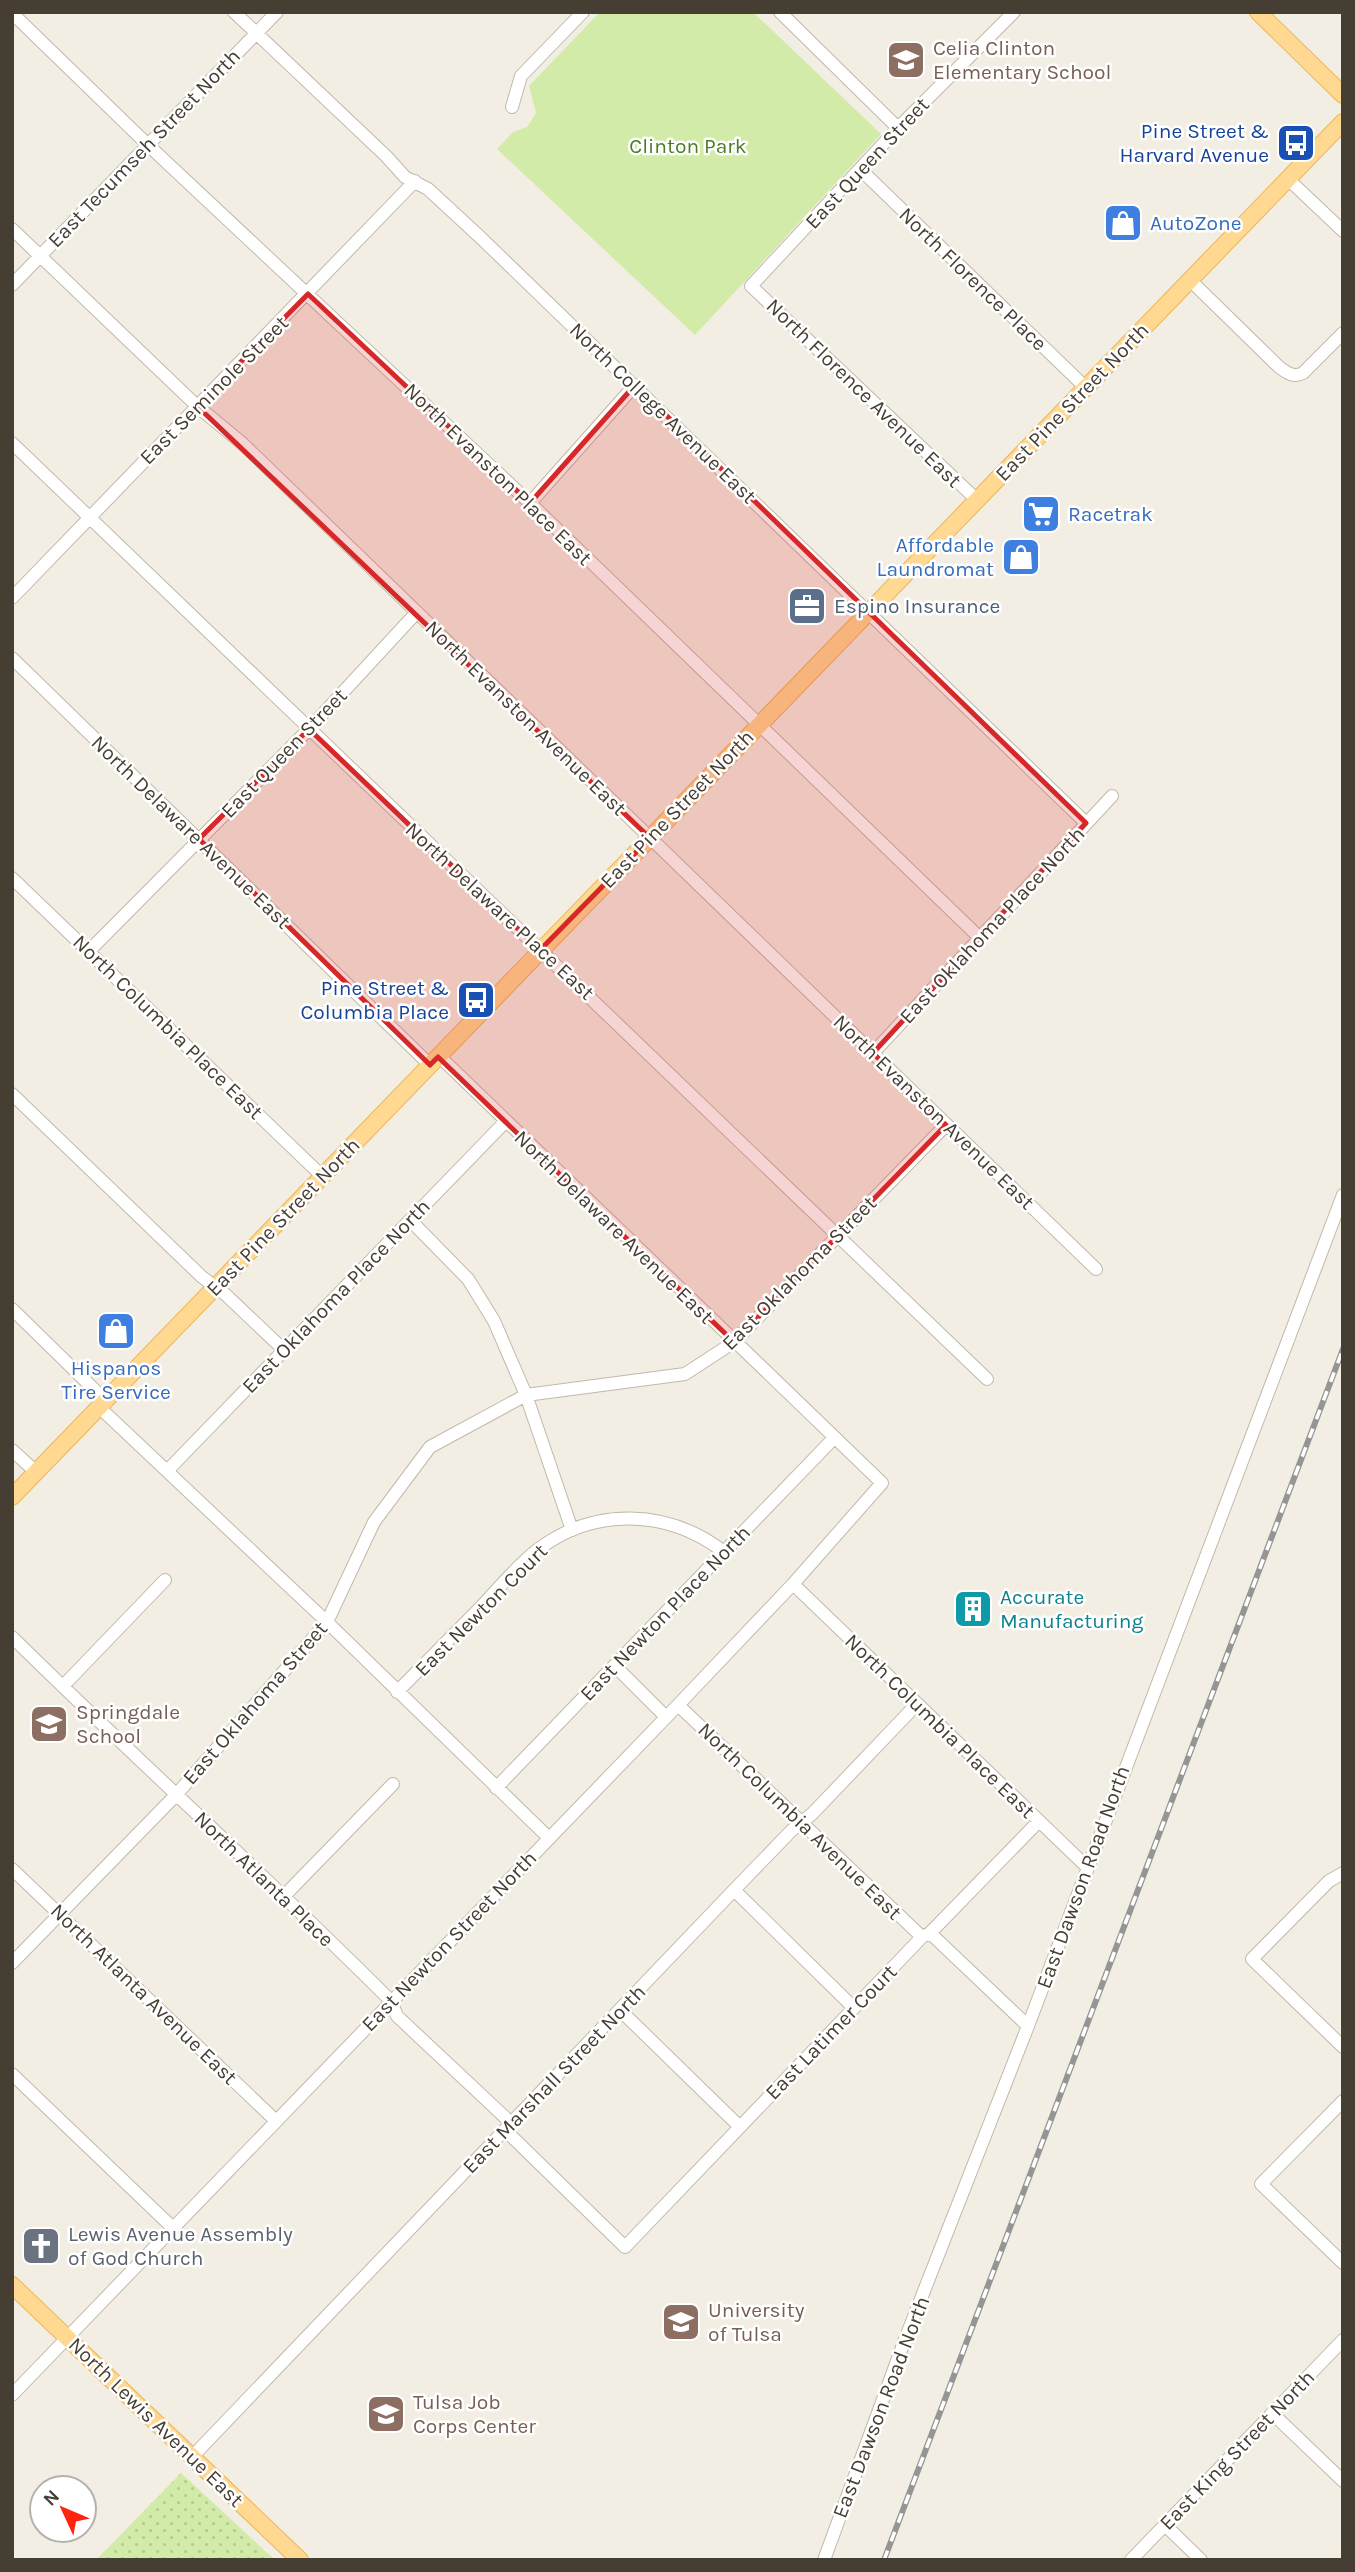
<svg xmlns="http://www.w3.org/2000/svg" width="1355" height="2572" viewBox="0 0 1355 2572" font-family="Karla,sans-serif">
<defs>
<pattern id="grass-dots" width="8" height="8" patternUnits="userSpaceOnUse" patternTransform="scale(1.75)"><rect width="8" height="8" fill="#d2eba9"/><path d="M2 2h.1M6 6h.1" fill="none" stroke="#b6cb92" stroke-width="1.8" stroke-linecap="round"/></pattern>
</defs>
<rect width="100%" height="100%" fill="#f3eee4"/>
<!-- grass -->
<path fill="url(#grass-dots)" d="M 181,2473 L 275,2560 L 96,2560 Z"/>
<!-- park -->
<path fill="#d2eba9" d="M 600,12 L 753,12 L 881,134 L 695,335 L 497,149 L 513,132 L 527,127 L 536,113 L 529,86 Z"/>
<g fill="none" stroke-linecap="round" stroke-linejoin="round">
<defs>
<path id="minor" d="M 234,12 L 386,156 L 405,177 L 428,189 L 480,237 L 1086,823
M 780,12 L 898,128
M 12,13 L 148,145 L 530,503 L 980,938
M 512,107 L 521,76 L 583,12
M 861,170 L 1085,387
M 1288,179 L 1343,231
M 12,229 L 197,406 L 243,444 L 1096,1269
M 1190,280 L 1279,367 C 1287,373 1294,378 1303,373 L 1343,333
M 12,285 L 277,12
M 12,443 L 987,1379
M 977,500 L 751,286 L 898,128 L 1014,12
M 530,503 L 635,385
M 12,598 L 415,181
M 12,658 L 430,1065
M 12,878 L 322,1176
M 89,951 L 309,729 L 417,612
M 873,1053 L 1112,796
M 12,1094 L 202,1277 L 226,1295 L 284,1350
M 410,1220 L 468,1279 L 494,1321 L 526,1395 L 572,1530
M 12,1309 L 105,1400
M 99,1407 L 327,1622 L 549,1838
M 12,1450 L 36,1472
M 167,1471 L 505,1122
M 793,1584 L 1088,1868
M 12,1637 C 137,1760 267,1877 391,2001 L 397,2016 L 511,2123
M 615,1666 L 666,1717
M 63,1686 L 165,1580
M 397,1692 C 425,1664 452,1636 480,1608 C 498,1589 516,1567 536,1551 C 594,1506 668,1509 724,1552
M 678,1705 L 922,1937
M 496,1788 L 834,1438
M 12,1869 L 275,2120
M 1343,1873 L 1329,1881 L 1252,1959 L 1343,2047
M 734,1890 L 853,2007
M 285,1895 L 393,1784
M 930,1933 L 1028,2026
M 12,1963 L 176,1795 L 327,1622 L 374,1522 L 430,1447 L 526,1395 L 685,1374 L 734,1342 L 946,1125
M 620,2010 L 740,2127
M 12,2074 L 173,2228
M 1343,2101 L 1261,2184 L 1343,2263
M 505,2130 L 625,2247 L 922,1937 L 930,1933 L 1039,1821
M 12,2395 L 678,1705 L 793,1584 L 882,1483 L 439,1056
M 1272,2413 L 1343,2481
M 192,2457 L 734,1890 L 792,1830 L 812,1814 L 917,1704
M 1165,2525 L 1201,2560
M 824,2560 L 904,2342 L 1028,2026 L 1343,1195
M 1131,2560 L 1343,2340"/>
<path id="major" d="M 1258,12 L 1343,95
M 12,1497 L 1343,122
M 12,2285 L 300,2560"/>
</defs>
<!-- minor casing -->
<use href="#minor" stroke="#c2b8a9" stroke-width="14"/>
<!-- major casing -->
<use href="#major" stroke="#ecb659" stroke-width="18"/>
<!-- minor -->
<use href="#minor" stroke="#fff" stroke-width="12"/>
<!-- major -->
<use href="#major" stroke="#ffd892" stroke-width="16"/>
<defs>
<path id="rail" d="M 884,2560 L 1343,1349"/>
</defs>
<!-- rail casing -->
<use href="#rail" stroke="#959595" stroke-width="6"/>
<!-- rail -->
<use href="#rail" stroke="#fff" stroke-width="3.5" stroke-dasharray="10" stroke-linecap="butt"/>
</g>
<!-- marked area -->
<path fill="#d62828" fill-opacity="0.2" stroke="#d62828" stroke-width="5" stroke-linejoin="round" d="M 308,294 L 530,503 L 635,385 L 1086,823 L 873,1053 L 946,1125 L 734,1342 L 438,1057 L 430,1065 L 199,839 L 309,729 L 540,950 L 650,838 L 197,406 Z"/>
<!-- icons -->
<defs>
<symbol id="school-square" viewBox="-11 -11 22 22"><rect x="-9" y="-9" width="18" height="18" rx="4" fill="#8d6e63" stroke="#fff"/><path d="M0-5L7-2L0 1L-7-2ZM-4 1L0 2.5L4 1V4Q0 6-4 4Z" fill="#fff"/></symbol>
<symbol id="bus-square" viewBox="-11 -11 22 22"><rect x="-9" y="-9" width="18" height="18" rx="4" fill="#1a4fb4" stroke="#fff"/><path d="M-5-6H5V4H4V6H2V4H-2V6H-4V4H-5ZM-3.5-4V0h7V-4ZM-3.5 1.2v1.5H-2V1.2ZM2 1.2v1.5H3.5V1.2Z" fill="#fff"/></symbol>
<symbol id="shop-square" viewBox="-11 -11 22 22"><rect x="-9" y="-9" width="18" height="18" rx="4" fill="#3f7fe0" stroke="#fff"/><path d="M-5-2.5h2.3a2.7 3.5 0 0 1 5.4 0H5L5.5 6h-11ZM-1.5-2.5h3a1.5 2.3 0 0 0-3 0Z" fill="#fff"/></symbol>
<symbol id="supermarket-square" viewBox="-11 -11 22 22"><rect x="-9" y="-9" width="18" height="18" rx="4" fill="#3f7fe0" stroke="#fff"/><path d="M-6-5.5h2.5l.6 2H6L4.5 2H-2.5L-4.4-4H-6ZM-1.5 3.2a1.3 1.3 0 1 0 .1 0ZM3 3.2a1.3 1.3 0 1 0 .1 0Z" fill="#fff"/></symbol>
<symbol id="office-square" viewBox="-11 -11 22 22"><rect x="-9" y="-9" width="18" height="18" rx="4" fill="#5c6f8a" stroke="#fff"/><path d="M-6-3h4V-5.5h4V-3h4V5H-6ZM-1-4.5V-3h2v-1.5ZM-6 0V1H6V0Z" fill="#fff"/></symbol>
<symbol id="building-square" viewBox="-11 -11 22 22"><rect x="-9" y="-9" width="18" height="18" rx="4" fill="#0f9aa8" stroke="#fff"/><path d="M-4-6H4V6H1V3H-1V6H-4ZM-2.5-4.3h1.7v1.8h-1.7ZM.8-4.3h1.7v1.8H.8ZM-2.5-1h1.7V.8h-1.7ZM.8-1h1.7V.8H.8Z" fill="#fff"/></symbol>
<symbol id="church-square" viewBox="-11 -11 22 22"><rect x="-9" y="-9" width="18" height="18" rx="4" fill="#6b7280" stroke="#fff"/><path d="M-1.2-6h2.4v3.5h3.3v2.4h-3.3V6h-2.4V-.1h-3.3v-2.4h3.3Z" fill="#fff"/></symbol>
<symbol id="university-square" viewBox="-11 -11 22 22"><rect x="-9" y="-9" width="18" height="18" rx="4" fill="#8d6e63" stroke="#fff"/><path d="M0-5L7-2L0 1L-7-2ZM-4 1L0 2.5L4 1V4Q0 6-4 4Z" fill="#fff"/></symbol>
</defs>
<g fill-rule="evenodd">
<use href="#school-square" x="884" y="38" width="44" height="44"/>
<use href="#bus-square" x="1274" y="121" width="44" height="44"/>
<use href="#shop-square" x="1101" y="201" width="44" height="44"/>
<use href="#supermarket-square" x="1019" y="492" width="44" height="44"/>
<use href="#shop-square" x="999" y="535" width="44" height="44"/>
<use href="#office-square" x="785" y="584" width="44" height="44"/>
<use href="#bus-square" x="454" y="978" width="44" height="44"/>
<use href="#shop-square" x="94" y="1309" width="44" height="44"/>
<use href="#building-square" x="951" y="1587" width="44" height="44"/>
<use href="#school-square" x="27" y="1702" width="44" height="44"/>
<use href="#church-square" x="19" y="2224" width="44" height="44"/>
<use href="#university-square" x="659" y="2300" width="44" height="44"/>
<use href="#university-square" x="364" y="2392" width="44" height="44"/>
</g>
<g text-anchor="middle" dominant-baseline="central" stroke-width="5" stroke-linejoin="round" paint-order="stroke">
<!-- education labels -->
<g font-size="21" fill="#785e54" stroke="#fff" text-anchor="start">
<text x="933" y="48">Celia Clinton<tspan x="933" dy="24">Elementary School</tspan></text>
<text x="76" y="1712">Springdale<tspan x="76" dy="24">School</tspan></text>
<text x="708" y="2310">University<tspan x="708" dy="24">of Tulsa</tspan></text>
<text x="413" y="2402">Tulsa Job<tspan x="413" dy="24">Corps Center</tspan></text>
</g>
<!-- transit labels -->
<g font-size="21" fill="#164399" stroke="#fff" text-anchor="end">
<text x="1269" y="131">Pine Street &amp;<tspan x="1269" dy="24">Harvard Avenue</tspan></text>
<text x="449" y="988">Pine Street &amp;<tspan x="449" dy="24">Columbia Place</tspan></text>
</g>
<!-- park labels -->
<g font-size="21" fill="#4b7c23" stroke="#fff">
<text x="688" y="146">Clinton Park</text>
</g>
<!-- street labels -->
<g font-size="21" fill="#463e33" stroke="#fff">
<text transform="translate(144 148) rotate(-46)">East Tecumseh Street North</text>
<text transform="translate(867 163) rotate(-47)">East Queen Street</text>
<text transform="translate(973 279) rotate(44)">North Florence Place</text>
<text transform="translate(214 390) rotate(-45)">East Seminole Street</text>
<text transform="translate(864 393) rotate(44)">North Florence Avenue East</text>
<text transform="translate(1072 402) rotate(-46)">East Pine Street North</text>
<text transform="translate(663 413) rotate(44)">North College Avenue East</text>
<text transform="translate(498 474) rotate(44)">North Evanston Place East</text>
<text transform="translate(526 718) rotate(44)">North Evanston Avenue East</text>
<text transform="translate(284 753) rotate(-46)">East Queen Street</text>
<text transform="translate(677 809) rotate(-46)">East Pine Street North</text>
<text transform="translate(191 832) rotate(44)">North Delaware Avenue East</text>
<text transform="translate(500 911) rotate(43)">North Delaware Place East</text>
<text transform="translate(992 925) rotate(-47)">East Oklahoma Place North</text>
<text transform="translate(168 1027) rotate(44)">North Columbia Place East</text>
<text transform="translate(934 1112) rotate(44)">North Evanston Avenue East</text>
<text transform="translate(283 1217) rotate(-46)">East Pine Street North</text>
<text transform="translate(614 1227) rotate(44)">North Delaware Avenue East</text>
<text transform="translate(799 1273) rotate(-45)">East Oklahoma Street</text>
<text transform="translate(336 1296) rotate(-46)">East Oklahoma Place North</text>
<text transform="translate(481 1610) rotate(-45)">East Newton Court</text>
<text transform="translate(665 1613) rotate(-46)">East Newton Place North</text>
<text transform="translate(255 1703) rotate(-49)">East Oklahoma Street</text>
<text transform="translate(940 1726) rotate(44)">North Columbia Place East</text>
<text transform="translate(800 1821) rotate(44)">North Columbia Avenue East</text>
<text transform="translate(1083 1877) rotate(-70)">East Dawson Road North</text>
<text transform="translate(264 1879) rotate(44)">North Atlanta Place</text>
<text transform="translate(449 1941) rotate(-46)">East Newton Street North</text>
<text transform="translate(144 1994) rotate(44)">North Atlanta Avenue East</text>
<text transform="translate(831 2032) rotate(-46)">East Latimer Court</text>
<text transform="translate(554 2079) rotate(-46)">East Marshall Street North</text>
<text transform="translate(881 2407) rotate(-69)">East Dawson Road North</text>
<text transform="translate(156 2422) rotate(44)">North Lewis Avenue East</text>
<text transform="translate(1237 2450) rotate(-46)">East King Street North</text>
</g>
<!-- shop labels -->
<g font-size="21" fill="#366cbe" stroke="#fff" text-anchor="start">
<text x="1150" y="223">AutoZone</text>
<text x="1068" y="514">Racetrak</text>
<text x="994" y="545" text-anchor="end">Affordable<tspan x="994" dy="24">Laundromat</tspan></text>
<text x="116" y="1368" text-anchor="middle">Hispanos<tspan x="116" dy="24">Tire Service</tspan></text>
</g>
<!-- service labels -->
<g font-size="21" fill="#4e5e75" stroke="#fff" text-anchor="start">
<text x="834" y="606">Espino Insurance</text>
</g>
<!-- culture labels -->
<g font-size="21" fill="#0d838f" stroke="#fff" text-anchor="start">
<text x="1000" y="1597">Accurate<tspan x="1000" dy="24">Manufacturing</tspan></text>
</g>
<!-- worship labels -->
<g font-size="21" fill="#5b616d" stroke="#fff" text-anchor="start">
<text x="68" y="2234">Lewis Avenue Assembly<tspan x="68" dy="24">of God Church</tspan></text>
</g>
</g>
<!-- border -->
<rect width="1355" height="2572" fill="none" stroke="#463e33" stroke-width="28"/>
<!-- north arrow -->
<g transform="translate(63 2509) rotate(314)"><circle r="33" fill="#ffffff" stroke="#b5b2ad" stroke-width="2"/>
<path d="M0-5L12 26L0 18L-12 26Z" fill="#ff2310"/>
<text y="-10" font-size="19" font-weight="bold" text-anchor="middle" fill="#463e33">N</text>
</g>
</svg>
